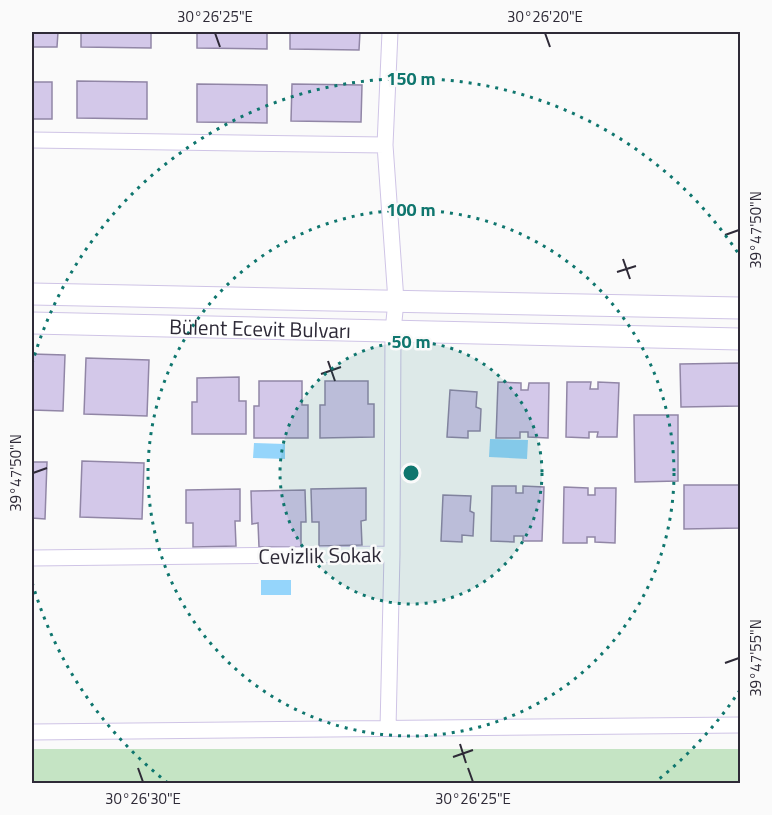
<svg xmlns="http://www.w3.org/2000/svg" width="772" height="815" viewBox="0 0 772 815" font-family="'Titillium Web',sans-serif">
<rect width="100%" height="100%" fill="#fafafa"/>
<!-- green -->
<path fill="#c5e4c4" d="M 32,749 L 740,749 L 740,783 L 32,784 Z"/>
<!-- water -->
<path fill="#95d5fb" d="M 490,439 L 528,440 L 527,459 L 489,457 Z
M 254,443 L 285,444 L 285,459 L 253,458 Z
M 261,580 L 291,580 L 291,595 L 261,595 Z"/>
<!-- building -->
<path fill="#d3c8e9" stroke="#9186a6" stroke-width="1.5" d="M 32,32 L 58,32 L 57,47 L 32,47 Z
M 81,32 L 151,32 L 151,48 L 81,47 Z
M 197,32 L 267,32 L 267,49 L 197,48 Z
M 290,32 L 360,32 L 359,50 L 290,49 Z
M 77,81 L 147,82 L 147,119 L 77,118 Z
M 32,82 L 52,82 L 52,119 L 32,119 Z
M 197,84 L 267,85 L 267,123 L 197,122 Z
M 292,84 L 362,85 L 361,122 L 291,121 Z
M 32,354 L 65,355 L 63,411 L 32,410 Z
M 86,358 L 149,360 L 147,416 L 84,414 Z
M 740,363 L 740,406 L 681,407 L 680,364 Z
M 239,377 L 239,401 L 246,401 L 246,434 L 192,434 L 192,402 L 197,402 L 197,378 Z
M 259,381 L 302,381 L 302,405 L 308,405 L 308,438 L 254,438 L 254,406 L 259,406 Z
M 325,381 L 368,381 L 368,404 L 374,404 L 374,437 L 320,438 L 320,405 L 325,405 Z
M 498,382 L 521,383 L 521,390 L 528,390 L 529,383 L 549,383 L 548,438 L 528,437 L 528,432 L 520,432 L 520,438 L 496,438 Z
M 567,382 L 591,382 L 590,389 L 598,389 L 598,382 L 619,383 L 617,437 L 597,437 L 598,432 L 589,432 L 589,438 L 566,437 Z
M 450,390 L 477,392 L 476,407 L 481,409 L 480,431 L 468,431 L 468,438 L 447,437 Z
M 634,415 L 678,415 L 678,481 L 635,482 Z
M 82,461 L 144,463 L 142,519 L 80,517 Z
M 32,462 L 47,462 L 45,519 L 32,518 Z
M 684,485 L 740,485 L 740,528 L 684,529 Z
M 492,486 L 516,486 L 516,493 L 523,493 L 523,486 L 544,487 L 542,541 L 523,541 L 523,536 L 514,536 L 514,542 L 491,541 Z
M 564,487 L 588,488 L 588,495 L 595,495 L 595,488 L 616,488 L 615,543 L 595,542 L 595,537 L 587,537 L 587,543 L 563,543 Z
M 366,488 L 366,520 L 361,521 L 362,545 L 319,546 L 319,522 L 312,522 L 311,489 Z
M 240,489 L 240,521 L 235,521 L 236,546 L 193,547 L 193,523 L 186,523 L 186,490 Z
M 305,490 L 306,522 L 301,522 L 301,547 L 259,547 L 258,523 L 252,524 L 251,491 Z
M 443,495 L 471,496 L 470,511 L 474,513 L 473,536 L 462,535 L 462,542 L 441,541 Z"/>
<g fill="none" stroke-linecap="round" stroke-linejoin="round">
<defs>
<path id="street" d="M 32,140 L 385,145
M 32,558 L 392,554 L 393,331 L 396,301 L 385,145 L 390,32
M 388,728 L 392,554
M 32,732 L 740,725"/>
<g id="secondary">
<path d="M 32,294 L 740,308"/>
<path id="s1" d="M 32,323 L 740,339"/>
</g>
</defs>
<!-- street casing -->
<use href="#street" stroke="#cfc4e6" stroke-width="17"/>
<!-- secondary casing -->
<use href="#secondary" stroke="#cfc4e6" stroke-width="23"/>
<!-- street -->
<use href="#street" stroke="#fff" stroke-width="15"/>
<!-- secondary -->
<use href="#secondary" stroke="#fff" stroke-width="21"/>
</g>
<!-- ticks -->
<path fill="none" stroke="#2e2a37" stroke-width="2" d="M 215,33 L 220,47M 545,33 L 550,47M 725,235 L 739,230M 623,259 L 630,279M 617,272 L 636,266M 328,361 L 335,381M 321,374 L 341,367M 33,473 L 47,468M 725,663 L 739,658M 460,744 L 466,763M 453,757 L 473,750M 138,768 L 143,782M 468,768 L 473,782"/>
<!-- distance rings -->
<circle cx="411" cy="473" r="131" fill="#0f766e" fill-opacity=".12"/>
<g fill="none" stroke="#0f766e" stroke-width="3" stroke-dasharray="3 6">
<circle cx="411" cy="473" r="131"/>
<circle cx="411" cy="473" r="263"/>
<path d="M740 690A394 394 0 0 1 654 783M168 783A394 394 0 0 1 32 582M32 364A394 394 0 0 1 740 256"/>
</g>
<g text-anchor="middle" dominant-baseline="central" stroke-width="5" stroke-linejoin="round" paint-order="stroke">
<!-- street labels -->
<g font-size="21" fill="#2e2a37" stroke="#fafafa">
<text stroke="none"><textPath href="#s1" startOffset="228">Bülent Ecevit Bulvarı</textPath></text>
<text transform="translate(320 555) rotate(-1)">Cevizlik Sokak</text>
</g>
</g>
<circle cx="411" cy="473" r="9" fill="#0f766e" stroke="#fafafa" stroke-width="3"/>
<g font-size="18" text-anchor="middle" font-weight="bold" fill="#0f766e" stroke="#fafafa" stroke-width="5" stroke-linejoin="round" paint-order="stroke">
<text x="411" y="85">150 m</text>
<text x="411" y="216">100 m</text>
<text x="411" y="348">50 m</text>
</g>
<!-- border -->
<rect width="772" height="815" fill="none" stroke="#fafafa" stroke-width="66"/>
<rect x="33" y="33" width="706" height="749" fill="none" stroke="#2e2a37" stroke-width="2"/>
<g font-size="15" text-anchor="middle" fill="#2e2a37">
<text x="215" y="22">30°26'25"E</text>
<text x="545" y="22">30°26'20"E</text>
<text transform="translate(756 230) rotate(-90)" y="5">39°47'50"N</text>
<text transform="translate(16 473) rotate(-90)" y="5">39°47'50"N</text>
<text transform="translate(756 658) rotate(-90)" y="5">39°47'55"N</text>
<text x="143" y="804">30°26'30"E</text>
<text x="473" y="804">30°26'25"E</text>
</g>
</svg>
